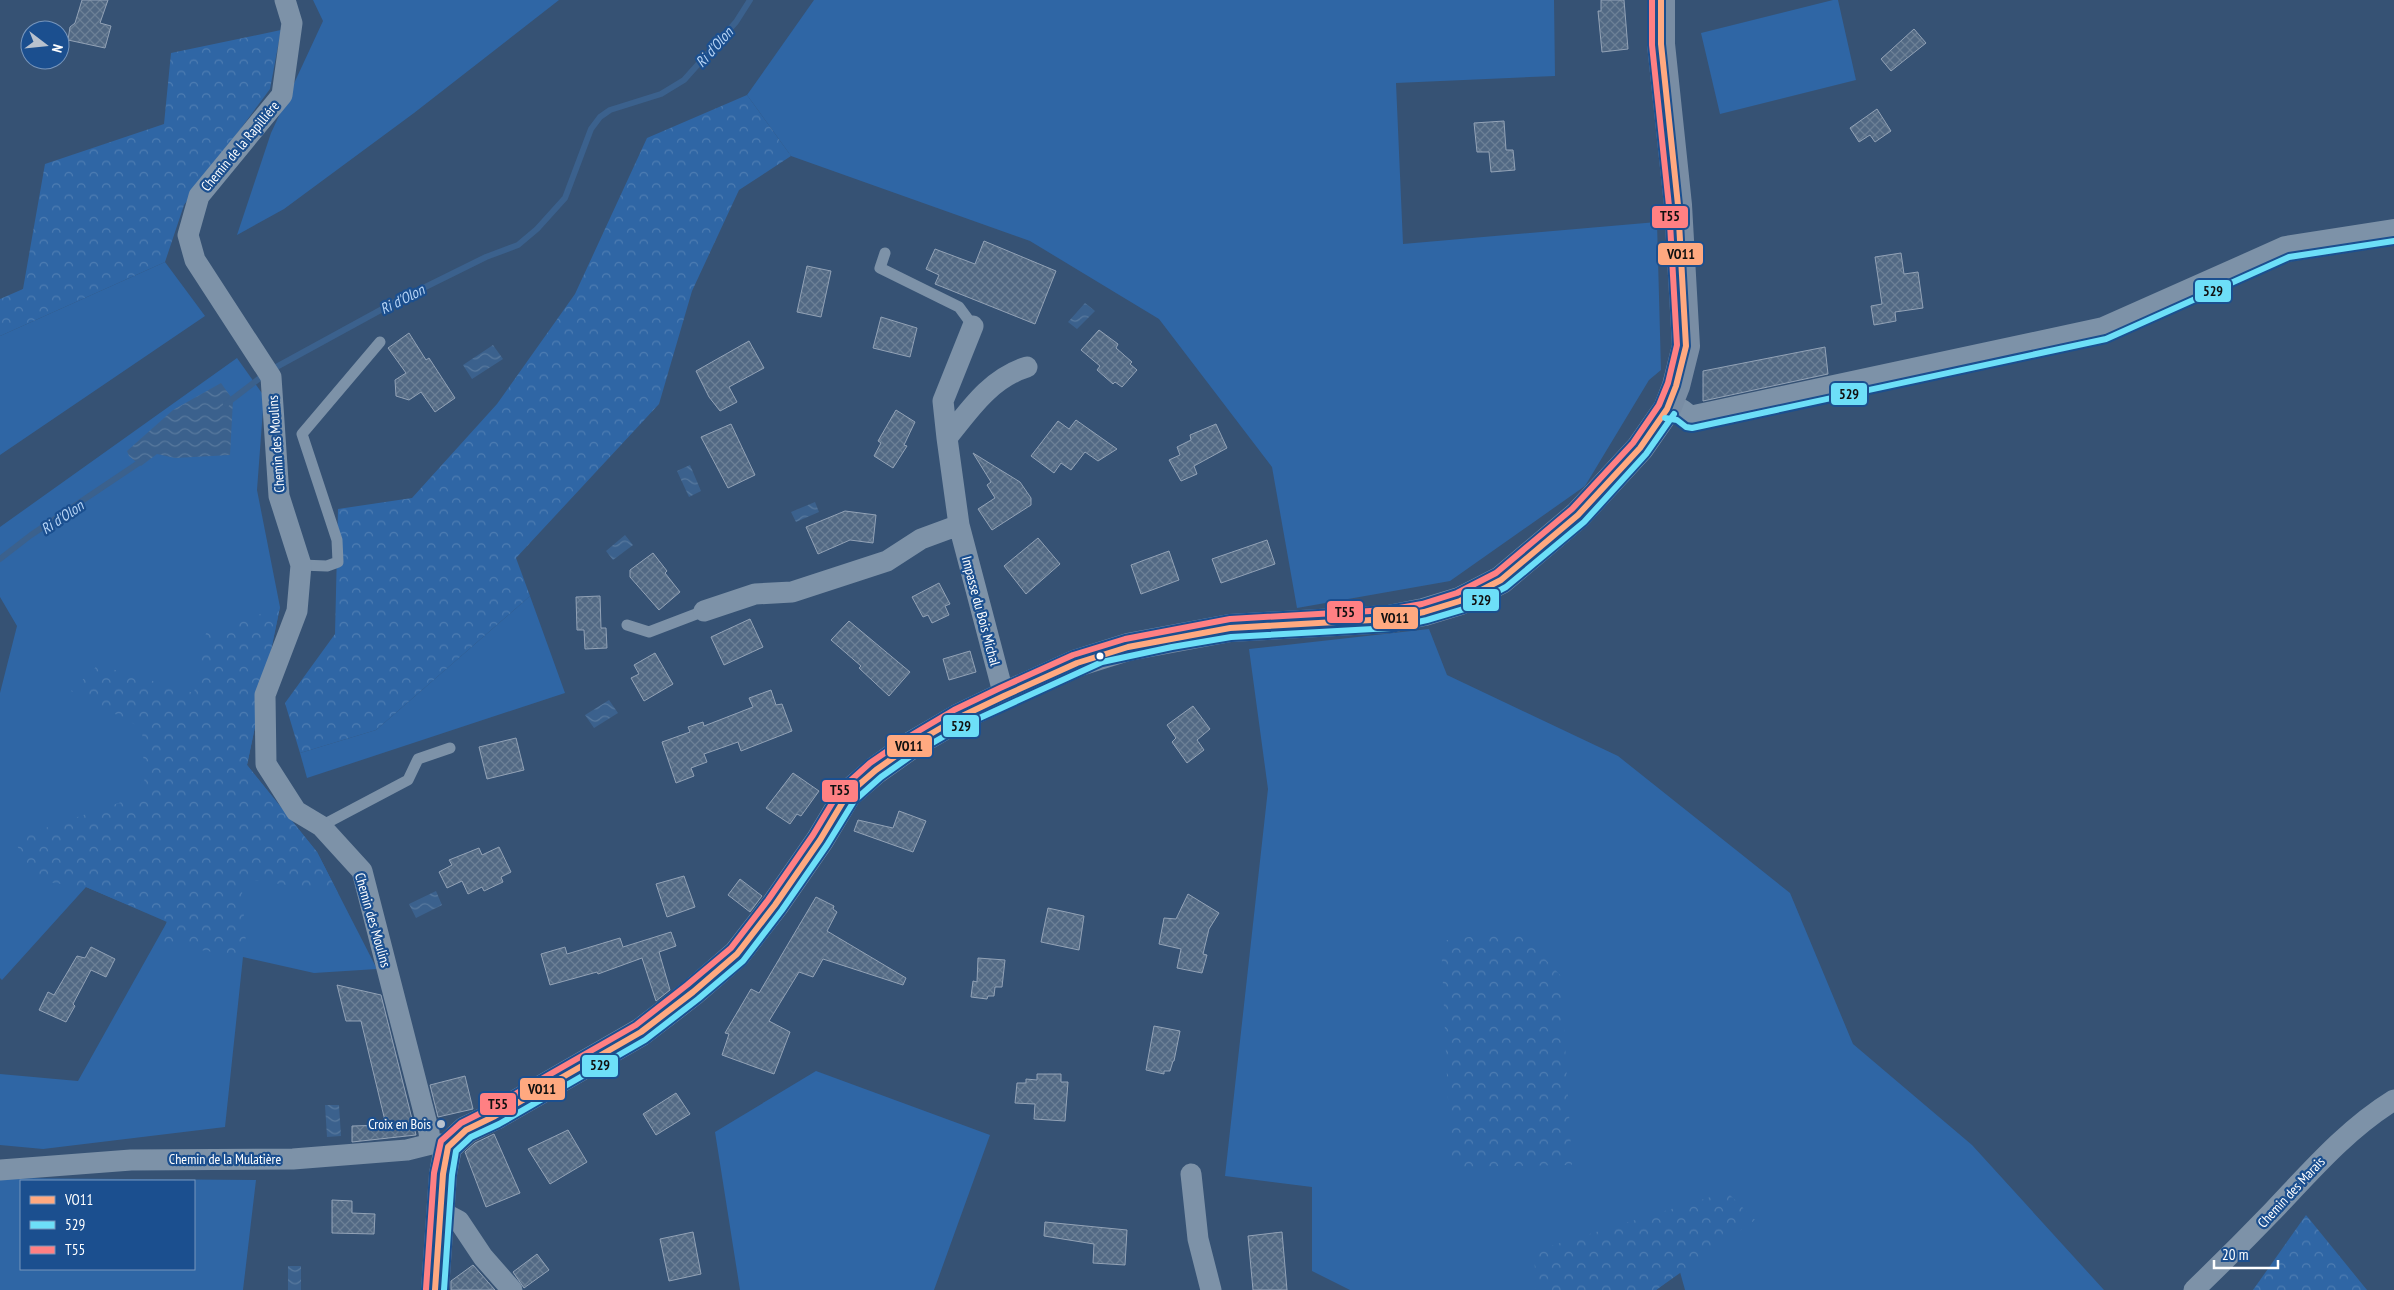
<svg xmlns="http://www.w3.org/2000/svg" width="2394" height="1290" viewBox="0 0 2394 1290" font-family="'PT Sans Narrow',sans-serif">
<defs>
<pattern id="forest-crowns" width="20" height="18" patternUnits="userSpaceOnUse" patternTransform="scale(1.25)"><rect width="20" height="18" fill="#2f66a5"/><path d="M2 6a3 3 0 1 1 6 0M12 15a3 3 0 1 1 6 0" fill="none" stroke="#4e7db2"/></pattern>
<pattern id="water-waves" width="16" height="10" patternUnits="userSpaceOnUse" patternTransform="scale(1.25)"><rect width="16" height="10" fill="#3b618d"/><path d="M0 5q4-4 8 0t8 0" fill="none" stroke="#58799e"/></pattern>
<pattern id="building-cross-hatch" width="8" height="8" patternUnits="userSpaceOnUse" patternTransform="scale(1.25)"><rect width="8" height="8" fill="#526984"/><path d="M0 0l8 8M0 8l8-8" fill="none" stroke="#6c8096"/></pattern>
</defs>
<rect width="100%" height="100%" fill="#365274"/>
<!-- grass -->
<path fill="#2f66a5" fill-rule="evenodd" d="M 313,0 L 559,0 L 414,113 L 284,209 L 237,235 L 271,133 L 323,21 Z
M 814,0 L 1554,0 L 1555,76 L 1396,83 L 1403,244 L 1657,222 L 1661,370 L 1649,380 L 1585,486 L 1450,581 L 1297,608 L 1272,467 L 1159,319 L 1030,241 L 791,156 L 747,95 Z
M 1833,0 L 1838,0 L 1856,80 L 1720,114 L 1701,33 Z
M 165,262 L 205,316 L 0,455 L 0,336 Z
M 237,358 L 264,396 L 257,490 L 280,607 L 247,765 L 317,852 L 377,969 L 314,973 L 243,957 L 225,1127 L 43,1149 L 0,1145 L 0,1074 L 78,1081 L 167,922 L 86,887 L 2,980 L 0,978 L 0,693 L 17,626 L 0,597 L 0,527 Z
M 530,596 L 565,693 L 307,778 L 300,753 L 376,730 Z
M 1429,629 L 1447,675 L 1618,756 L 1790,893 L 1853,1044 L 1972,1145 L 2104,1290 L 1685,1290 L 1680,1272 L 1656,1290 L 1350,1290 L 1312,1271 L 1312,1187 L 1225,1176 L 1268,789 L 1249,649 Z
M 816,1071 L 990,1135 L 934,1290 L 740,1290 L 715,1132 Z
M 0,1178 L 256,1180 L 243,1290 L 0,1290 ZM 21,1181 L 194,1181 L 194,1269 L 21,1269 Z"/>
<!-- forest -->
<path fill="url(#forest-crowns)" d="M 281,30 L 270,89 L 184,205 L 165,262 L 0,336 L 0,299 L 23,289 L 45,164 L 164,124 L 171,53 Z
M 747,95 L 791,156 L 739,190 L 692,291 L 659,404 L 516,558 L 530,596 L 376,730 L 300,753 L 285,703 L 335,634 L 338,509 L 412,498 L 497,404 L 575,294 L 647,138 Z
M 280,607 L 247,765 L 317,852 L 338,893 L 241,878 L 247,957 L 160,944 L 167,921 L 86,887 L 38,881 L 13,839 L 145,794 L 142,728 L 71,691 L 98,665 L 194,693 L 206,633 Z
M 1518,930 L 1561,976 L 1572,1165 L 1451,1167 L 1441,941 Z
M 1727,1192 L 1755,1220 L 1656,1290 L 1536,1290 L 1534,1251 Z
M 2306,1215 L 2367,1290 L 2253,1290 Z"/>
<!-- water -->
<path fill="url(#water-waves)" d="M 1085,303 L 1095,311 L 1077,329 L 1068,322 Z
M 493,345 L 503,359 L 472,379 L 463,365 Z
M 221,383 L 233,400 L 230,455 L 175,458 L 157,454 L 141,466 L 129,456 L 127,451 L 173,410 Z
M 690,465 L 701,491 L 689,497 L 677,471 Z
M 815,502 L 819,512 L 796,522 L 791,512 Z
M 625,535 L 633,545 L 613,560 L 606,551 Z
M 609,700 L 618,713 L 594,728 L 585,715 Z
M 436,891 L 442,905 L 416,918 L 409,904 Z
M 325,1105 L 339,1105 L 341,1136 L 327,1137 Z
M 288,1266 L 301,1266 L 301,1290 L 288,1290 Z"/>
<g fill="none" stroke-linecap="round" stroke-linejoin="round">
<!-- stream -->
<path stroke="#3b618d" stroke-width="6" d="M 226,404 L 269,371 L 397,301 L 486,257 L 518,245 L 537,229 L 565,198 L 591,129 L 600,117 L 610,110 L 661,94 L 684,80 L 736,22 L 750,0
M 0,559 L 31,535 L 143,460"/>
</g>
<!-- building -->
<path fill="url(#building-cross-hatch)" stroke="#92a2b6" d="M 82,0 L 108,0 L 100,23 L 111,26 L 105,48 L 68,40 L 70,27 L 75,23 Z
M 1601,0 L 1624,0 L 1628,49 L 1602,52 L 1598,11 L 1601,11 Z
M 1914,29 L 1926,43 L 1891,71 L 1881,59 Z
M 1877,109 L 1891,131 L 1875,142 L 1870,135 L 1859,142 L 1850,128 Z
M 1504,121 L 1506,150 L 1513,150 L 1515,170 L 1491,172 L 1489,152 L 1477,152 L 1474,123 Z
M 984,241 L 1056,271 L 1035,324 L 935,284 L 939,275 L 926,269 L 935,249 L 975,264 Z
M 1901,253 L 1904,274 L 1918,272 L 1923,308 L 1895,312 L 1896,321 L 1874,325 L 1871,306 L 1882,304 L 1875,257 Z
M 807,266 L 831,271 L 821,317 L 797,312 Z
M 881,317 L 917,328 L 910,357 L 873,348 Z
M 1099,330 L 1118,344 L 1116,348 L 1132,362 L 1130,364 L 1137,370 L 1122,387 L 1115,382 L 1113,384 L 1097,370 L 1100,366 L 1081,350 Z
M 409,333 L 426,360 L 429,358 L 455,398 L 435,412 L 421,392 L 409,400 L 396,396 L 395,380 L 406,373 L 388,348 Z
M 749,341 L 764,368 L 729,387 L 737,402 L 720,411 L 709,397 L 696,371 Z
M 1825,347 L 1828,374 L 1703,401 L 1703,371 Z
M 896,410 L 915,422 L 904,445 L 907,446 L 893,468 L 874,456 L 881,443 L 878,441 Z
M 1076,420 L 1117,449 L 1098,461 L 1085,452 L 1071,470 L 1061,463 L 1054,473 L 1031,456 L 1058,421 L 1069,429 Z
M 731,424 L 755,475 L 728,488 L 701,437 Z
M 1216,424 L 1227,448 L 1194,466 L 1197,474 L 1181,481 L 1169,460 L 1180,455 L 1177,447 L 1191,440 L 1190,435 Z
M 973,453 L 1020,482 L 1031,498 L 1031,505 L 992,530 L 978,509 L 995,498 L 987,485 L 991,482 Z
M 845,511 L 876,515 L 873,543 L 850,540 L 818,554 L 806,527 Z
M 1038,538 L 1060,564 L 1026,594 L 1004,566 Z
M 1267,540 L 1275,564 L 1221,583 L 1212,559 Z
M 1169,551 L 1179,580 L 1141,594 L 1131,565 Z
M 653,553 L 667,571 L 665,573 L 680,592 L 659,610 L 630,577 L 630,570 Z
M 939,583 L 950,604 L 945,606 L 949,615 L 932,623 L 928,615 L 923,617 L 912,597 Z
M 600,596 L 601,628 L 606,628 L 607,648 L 585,649 L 584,630 L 577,630 L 576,597 Z
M 750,619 L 763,647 L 724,665 L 711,637 Z
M 849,621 L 910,672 L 889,696 L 859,668 L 861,666 L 831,640 Z
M 970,651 L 976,672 L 949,680 L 943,659 Z
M 655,653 L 673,684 L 644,701 L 631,678 L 639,674 L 634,665 Z
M 771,690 L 776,705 L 782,704 L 792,731 L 741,751 L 738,742 L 704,754 L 707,762 L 691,768 L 694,776 L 676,783 L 662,742 L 690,732 L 688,727 L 703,722 L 704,726 L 753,707 L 749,698 Z
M 1193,706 L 1210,729 L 1197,740 L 1204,750 L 1187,763 L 1172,742 L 1176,738 L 1167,725 Z
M 516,738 L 524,770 L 487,779 L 479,747 Z
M 793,773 L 819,791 L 801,816 L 797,814 L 790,824 L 766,808 Z
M 899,811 L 926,821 L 913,852 L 854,831 L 858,820 L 893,828 Z
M 499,847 L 511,872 L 501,877 L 503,882 L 484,891 L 482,887 L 468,894 L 462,881 L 447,888 L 439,872 L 452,865 L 449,860 L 479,848 L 482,855 Z
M 684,876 L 695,907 L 667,917 L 656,884 Z
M 740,879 L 762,896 L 750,912 L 728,895 Z
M 1188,894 L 1219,913 L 1209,929 L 1203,954 L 1207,955 L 1202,973 L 1177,968 L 1181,949 L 1159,944 L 1164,918 L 1176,919 Z
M 816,897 L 834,906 L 833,909 L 837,912 L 827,931 L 906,978 L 903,985 L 823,959 L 813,977 L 799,972 L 769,1021 L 790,1032 L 774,1074 L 722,1055 L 729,1034 L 725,1033 L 751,989 L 759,993 Z
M 1048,908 L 1084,916 L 1079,950 L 1041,942 Z
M 671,932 L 676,946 L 659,952 L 670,990 L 656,1001 L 642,958 L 598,974 L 597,972 L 550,985 L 541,954 L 565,947 L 567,954 L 620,938 L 623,947 Z
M 91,947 L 115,959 L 106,977 L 91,970 L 73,1004 L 75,1006 L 66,1022 L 39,1010 L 48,992 L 54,995 L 77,956 L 85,958 Z
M 978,958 L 1005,960 L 1002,987 L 995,987 L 994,996 L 988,996 L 987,999 L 971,997 L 973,981 L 977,982 Z
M 337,985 L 381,995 L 416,1135 L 352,1142 L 352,1126 L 386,1125 L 361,1021 L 346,1021 Z
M 1154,1026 L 1180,1031 L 1174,1061 L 1173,1061 L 1170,1071 L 1164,1071 L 1164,1074 L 1146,1070 Z
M 1037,1074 L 1061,1074 L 1061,1082 L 1068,1082 L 1065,1121 L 1034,1119 L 1035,1104 L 1015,1103 L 1017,1083 L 1026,1083 L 1026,1079 L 1037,1080 Z
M 465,1076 L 473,1109 L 438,1117 L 430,1085 Z
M 676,1093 L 690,1114 L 656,1135 L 643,1114 Z
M 568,1130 L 587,1162 L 550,1184 L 528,1149 Z
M 494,1134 L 520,1193 L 486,1207 L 465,1152 L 475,1143 Z
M 332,1200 L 352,1201 L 352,1213 L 375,1214 L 374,1234 L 332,1233 Z
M 1045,1222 L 1127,1230 L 1125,1265 L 1093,1263 L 1094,1244 L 1044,1236 Z
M 693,1232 L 701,1274 L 669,1281 L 660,1239 Z
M 1282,1232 L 1287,1290 L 1253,1290 L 1248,1236 Z
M 537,1254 L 549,1270 L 524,1288 L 513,1272 Z
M 473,1265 L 495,1290 L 451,1290 L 451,1281 Z"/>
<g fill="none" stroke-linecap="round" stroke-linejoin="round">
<!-- service -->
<path stroke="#7d92a8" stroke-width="11" d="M 885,253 L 880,268 L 959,307 L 973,326
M 301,565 L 327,566 L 338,562 L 337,540 L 302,434 L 380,342
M 627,625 L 649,632 L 704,611
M 321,826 L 408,780 L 418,759 L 450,748"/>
<!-- minor -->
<path stroke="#7d92a8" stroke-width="21" d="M 285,0 L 292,23 L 282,95 L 199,196 L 188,235 L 195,260 L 271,377 L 279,496 L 301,565 L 297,611 L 265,695 L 266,764 L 296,811 L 321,826 L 362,871 L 429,1132 L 430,1144
M 947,438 L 943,401 L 973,326
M 704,611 L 755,594 L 792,592 L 887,561 L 921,539 L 959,525
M 1004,696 L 959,525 L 947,438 C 970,409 991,378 1027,367
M 0,1170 L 131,1160 L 293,1159 L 407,1150 L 435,1143 L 443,1145
M 1191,1174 L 1198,1239 L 1211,1290
M 442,1212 L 459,1221 L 483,1257 L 512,1290
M 2194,1290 C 2221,1264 2247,1238 2273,1211 C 2311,1171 2347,1129 2394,1100"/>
<!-- tertiary -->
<path stroke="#7d92a8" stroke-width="26" d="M 1667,409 L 1681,412 L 1690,419 L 2104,330 L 2286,249 L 2394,232"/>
<!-- secondary -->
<path stroke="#798da4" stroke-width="28" d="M 435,1290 L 443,1174 L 448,1147 L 466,1130 L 495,1116 L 641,1032 L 693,992 L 737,954 L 775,905 L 820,840 L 847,795 L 876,770 L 910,746 L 958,718 L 1004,696 L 1077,663 L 1128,647 L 1230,628 L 1389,619 L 1424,612 L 1460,601 L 1501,580 L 1578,515 L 1640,448 L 1667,409 L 1676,386 L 1686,346 L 1678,205 L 1661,44 L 1661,0"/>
<defs>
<path id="bus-1" d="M 435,1290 L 443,1174 L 448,1147 L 466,1130 L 495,1116 L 641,1032 L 693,992 L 737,954 L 775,905 L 820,840 L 847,795 L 876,770 L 910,746 L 958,718 L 1004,696 L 1077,663 L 1128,647 L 1230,628 L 1389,619 L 1424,612 L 1460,601 L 1501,580 L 1578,515 L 1640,448 L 1667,409 L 1676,386 L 1686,346 L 1678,205 L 1661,44 L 1661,0"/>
<path id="bus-2" d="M 1665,418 L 1677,420 L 1686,427 L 1692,428 L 2106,339 L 2289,257 L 2394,241
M 444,1290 L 452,1175 L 456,1151 L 471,1137 L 499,1124 L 645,1040 L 698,999 L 743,961 L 782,910 L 827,845 L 854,801 L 881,777 L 915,753 L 962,726 L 1102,662 L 1172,647 L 1231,637 L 1391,628 L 1427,620 L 1464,609 L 1506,587 L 1584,522 L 1646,454 L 1674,414"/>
<path id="bus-3" d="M 426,1289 L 434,1173 L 441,1141 L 461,1123 L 491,1108 L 636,1025 L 687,985 L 731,948 L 768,900 L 813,835 L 840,790 L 870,763 L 905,739 L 954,710 L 1000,688 L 1073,655 L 1125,639 L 1230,619 L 1388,610 L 1422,604 L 1457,593 L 1496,573 L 1572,509 L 1633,443 L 1659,405 L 1668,383 L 1677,345 L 1669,206 L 1652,45 L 1652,0"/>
</defs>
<!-- bus-1 casing -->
<use href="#bus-1" stroke="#1b4f8f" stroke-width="10"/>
<!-- bus-2 casing -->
<use href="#bus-2" stroke="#1b4f8f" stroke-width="10"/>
<!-- bus-3 casing -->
<use href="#bus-3" stroke="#1b4f8f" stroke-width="10"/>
<!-- bus-1 -->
<use href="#bus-1" stroke="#ffa980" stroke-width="6"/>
<!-- bus-2 -->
<use href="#bus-2" stroke="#6ddff8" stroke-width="6"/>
<!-- bus-3 -->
<use href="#bus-3" stroke="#ff8083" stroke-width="6"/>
</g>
<!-- markers -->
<circle fill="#fff" stroke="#1b4f8f" stroke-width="2" cx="1100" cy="656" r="4.5"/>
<circle fill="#b9c2ce" stroke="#1b4f8f" stroke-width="2" cx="441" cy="1124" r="5"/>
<g text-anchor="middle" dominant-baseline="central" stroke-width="4.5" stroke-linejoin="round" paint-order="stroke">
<!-- street labels -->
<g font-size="14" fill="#fff" stroke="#1b4f8f">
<text transform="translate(240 146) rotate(-50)">Chemin de la Rapilliére</text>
<text transform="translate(276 444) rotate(-94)">Chemin des Moulins</text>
<text transform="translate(981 611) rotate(75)">Impasse du Bois Michal</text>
<text transform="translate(373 920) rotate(74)">Chemin des Moulins</text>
<text x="225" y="1159">Chemin de la Mulatière</text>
<text transform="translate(2291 1192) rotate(-47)">Chemin des Marais</text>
</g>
<!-- poi labels -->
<g font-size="14" fill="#fff" stroke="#1b4f8f" text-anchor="end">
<text x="431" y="1124">Croix en Bois</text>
</g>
<!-- water labels -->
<g font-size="15" font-style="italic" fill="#b5d3f5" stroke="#1b4f8f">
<text transform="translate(714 47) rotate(-48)">Ri d'Olon</text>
<text transform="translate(402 299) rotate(-27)">Ri d'Olon</text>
<text transform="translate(62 517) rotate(-34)">Ri d'Olon</text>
</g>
</g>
<g stroke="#1b4f8f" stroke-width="2">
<rect x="1651" y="205" width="38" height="24" rx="5" fill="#ff8083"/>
<rect x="1657" y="242" width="47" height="24" rx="5" fill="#ffa980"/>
<rect x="2194" y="279" width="38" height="24" rx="5" fill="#6ddff8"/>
<rect x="1830" y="382" width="38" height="24" rx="5" fill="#6ddff8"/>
<rect x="1462" y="588" width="38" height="24" rx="5" fill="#6ddff8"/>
<rect x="1326" y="600" width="38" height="24" rx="5" fill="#ff8083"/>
<rect x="1372" y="606" width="47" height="24" rx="5" fill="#ffa980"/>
<rect x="942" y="714" width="38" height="24" rx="5" fill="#6ddff8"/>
<rect x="886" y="734" width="47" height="24" rx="5" fill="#ffa980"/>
<rect x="821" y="779" width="38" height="24" rx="5" fill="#ff8083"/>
<rect x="581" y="1054" width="38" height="24" rx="5" fill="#6ddff8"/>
<rect x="519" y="1077" width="47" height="24" rx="5" fill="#ffa980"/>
<rect x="479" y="1092" width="38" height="24" rx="5" fill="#ff8083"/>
</g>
<g font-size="14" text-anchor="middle" font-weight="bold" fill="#111">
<text x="1670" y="221">T55</text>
<text x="1681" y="259">VO11</text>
<text x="2213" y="296">529</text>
<text x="1849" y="399">529</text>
<text x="1481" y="605">529</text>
<text x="1345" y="617">T55</text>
<text x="1395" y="623">VO11</text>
<text x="961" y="731">529</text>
<text x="909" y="751">VO11</text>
<text x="840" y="795">T55</text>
<text x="600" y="1070">529</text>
<text x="542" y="1094">VO11</text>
<text x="498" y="1109">T55</text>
</g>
<!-- legend -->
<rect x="20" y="1180" width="175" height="90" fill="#1b4f8f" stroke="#7695bc"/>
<rect x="30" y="1196" width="25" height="8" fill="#ffa980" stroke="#7695bc"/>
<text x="65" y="1205" font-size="15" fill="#ffffff">VO11</text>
<rect x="30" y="1221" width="25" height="8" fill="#6ddff8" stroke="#7695bc"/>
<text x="65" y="1230" font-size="15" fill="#ffffff">529</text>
<rect x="30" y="1246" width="25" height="8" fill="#ff8083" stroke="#7695bc"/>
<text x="65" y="1255" font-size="15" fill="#ffffff">T55</text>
<!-- north arrow -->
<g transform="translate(45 45) rotate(106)"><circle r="24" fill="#1b4f8f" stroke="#7695bc"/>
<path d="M0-4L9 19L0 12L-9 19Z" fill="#b9c2ce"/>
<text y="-8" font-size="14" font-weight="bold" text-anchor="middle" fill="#ffffff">N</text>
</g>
<!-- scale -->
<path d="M2214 1260v8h64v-8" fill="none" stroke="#ffffff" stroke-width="2.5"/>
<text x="2222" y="1260" font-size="15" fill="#ffffff" stroke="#1b4f8f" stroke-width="4" paint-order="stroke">20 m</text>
</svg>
